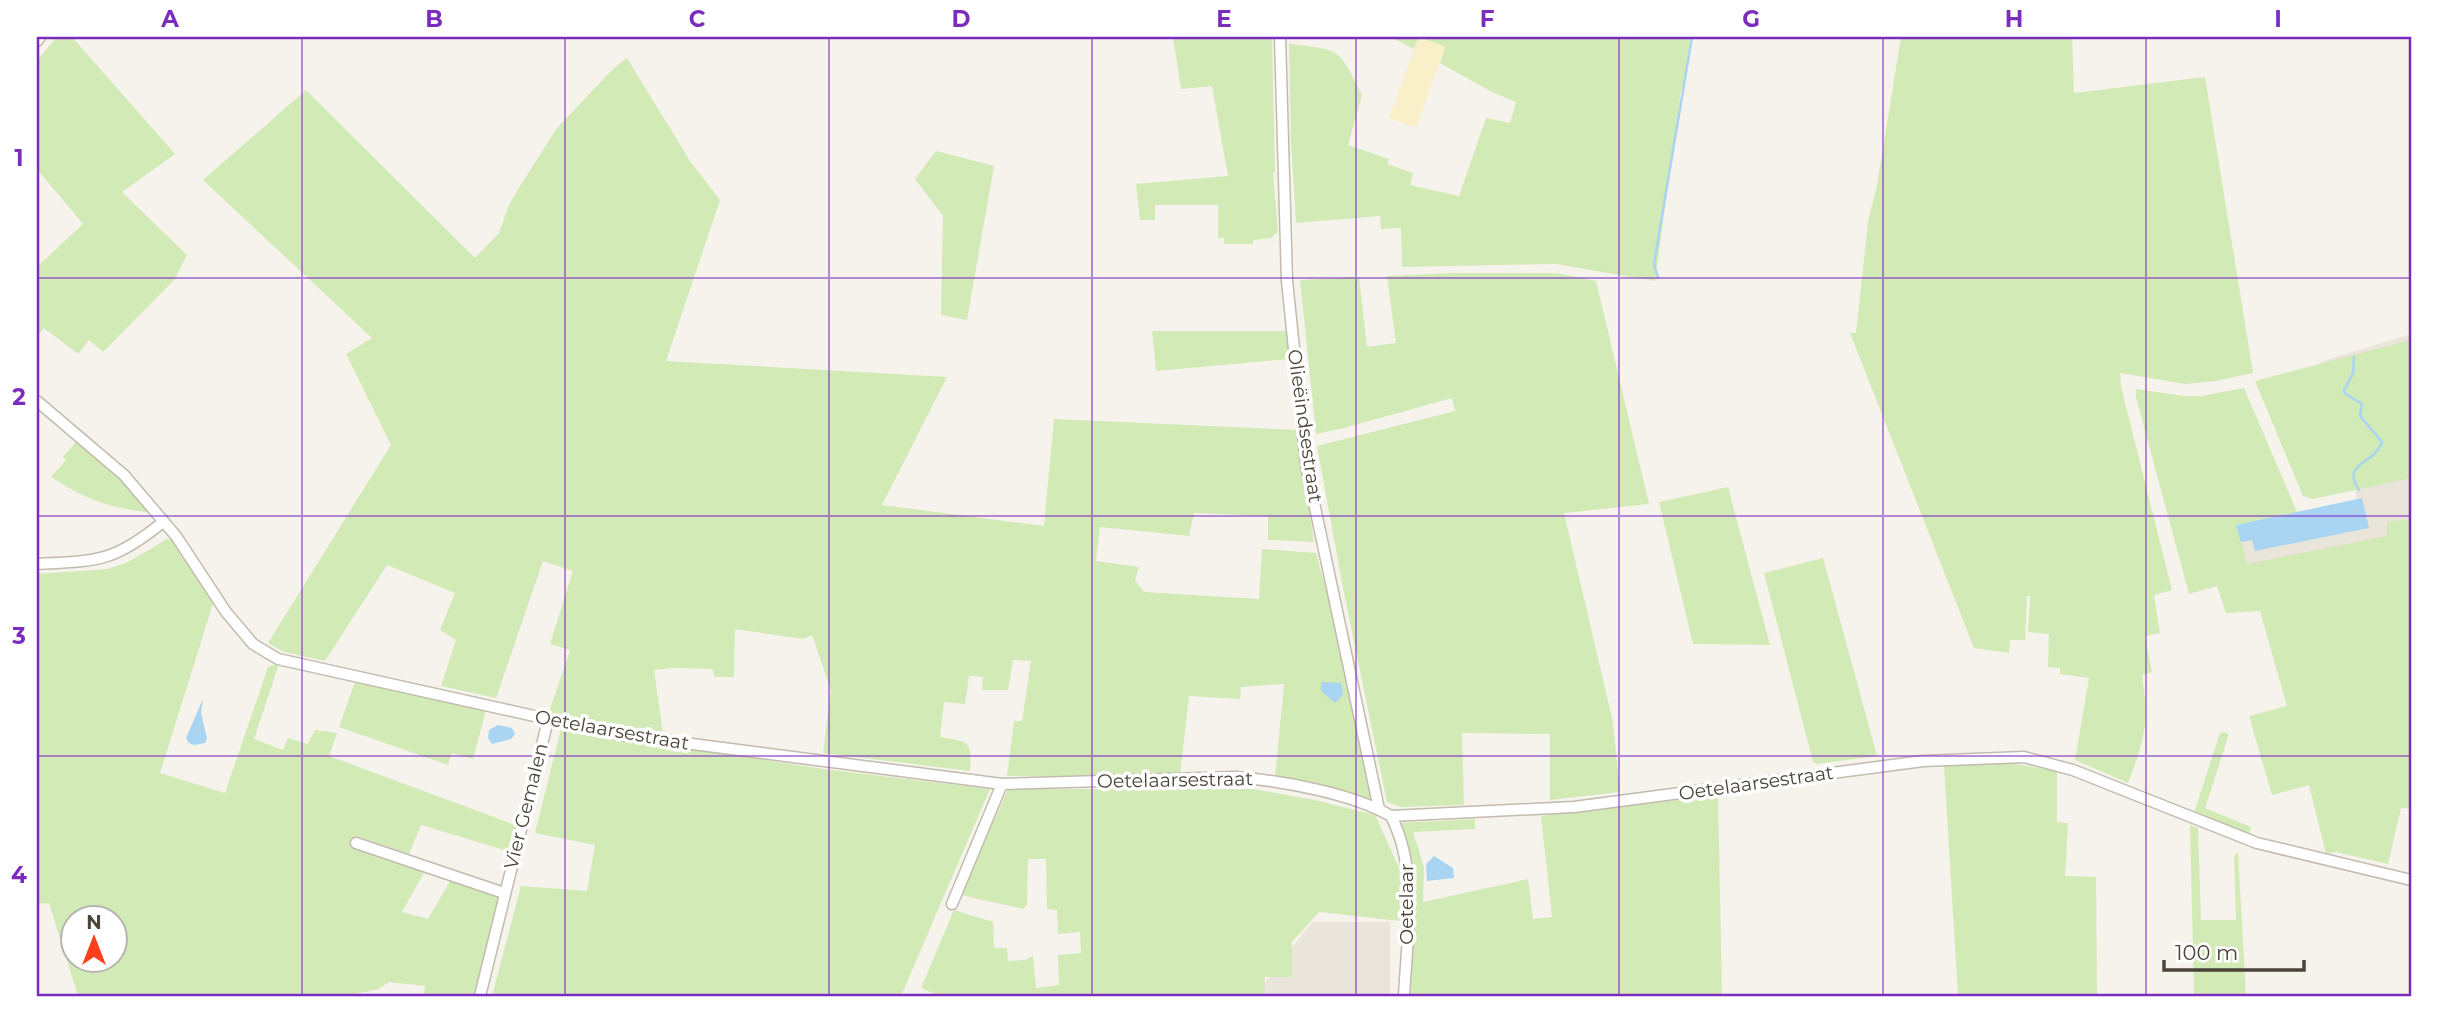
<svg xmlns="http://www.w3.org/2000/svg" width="2448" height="1033" viewBox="0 0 2448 1033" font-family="Montserrat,sans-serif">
<rect width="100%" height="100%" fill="#f6f3ec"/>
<!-- residential -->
<path fill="#eae5da" d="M 2411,334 L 2411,552 L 2242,595 L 2232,533 L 2358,502 L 2320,362 Z
M 1312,922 L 1390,922 L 1390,996 L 1261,996 L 1264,984 Z"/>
<!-- green -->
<path fill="#d2eab5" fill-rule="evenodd" d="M 57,37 L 72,37 L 175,154 L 122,192 L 187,255 L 175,279 L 103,352 L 89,340 L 78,354 L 44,328 L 37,337 L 37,267 L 83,224 L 37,169 L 37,60 Z
M 1173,37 L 1272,37 L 1275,172 L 1273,172 L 1278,232 L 1271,238 L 1253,240 L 1253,244 L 1224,244 L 1224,238 L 1218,238 L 1218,205 L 1155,205 L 1155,220 L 1140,220 L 1136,184 L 1228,176 L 1212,86 L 1181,89 Z
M 1390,37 L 1690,37 L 1685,81 L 1681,90 L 1655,281 L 1556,264 L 1402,267 L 1401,228 L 1381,229 L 1380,216 L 1296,223 L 1291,142 L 1289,44 C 1343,50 1338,48 1362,95 L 1348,145 L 1389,159 L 1387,164 L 1413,173 L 1410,185 L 1459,196 L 1486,118 L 1510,123 L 1516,102 L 1492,92 L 1440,63 L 1445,47 L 1419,37 L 1414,49 Z
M 1901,37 L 2072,37 L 2074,93 L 2205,77 L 2253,373 L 2216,381 L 2185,384 L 2120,373 L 2121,387 L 2172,590 L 2154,595 L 2160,633 L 2145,636 L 2152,672 L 2142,675 C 2149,723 2145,739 2128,783 L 2075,760 L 2089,678 L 2060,674 L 2060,668 L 2048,667 L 2049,634 L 2028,632 L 2030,596 L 2027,596 L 2025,640 L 2010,640 L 2009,653 L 1974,648 L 1850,333 L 1856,333 L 1868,222 L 1877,185 Z
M 627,58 L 690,161 L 720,200 L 666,361 L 947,377 L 882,505 L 1044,526 L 1054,419 L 1297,430 L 1314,542 L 1268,540 L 1268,516 L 1194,513 L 1189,536 L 1100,527 L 1096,561 L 1139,567 L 1135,580 L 1144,592 L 1259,599 L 1262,549 L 1316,553 L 1333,615 L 1371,799 L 1275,778 L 1284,684 L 1241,687 L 1240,699 L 1189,696 L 1180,776 L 1007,776 L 1014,721 L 1022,721 L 1031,661 L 1013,660 L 1008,690 L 982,690 L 983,677 L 969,676 L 965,704 L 944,702 L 940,737 C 969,742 972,740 970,771 L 823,753 L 831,690 L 812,635 L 803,639 L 735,629 L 734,677 L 714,677 L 713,669 L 673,668 L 654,670 L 663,733 L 564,717 L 549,712 L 570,650 L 550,644 L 573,571 L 543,561 L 496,698 L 441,686 L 456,640 L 440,630 L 455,593 L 387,565 L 325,661 L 284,652 L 268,643 L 391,445 L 346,354 L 372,338 L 203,180 L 306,90 L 475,258 L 499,233 L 509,205 L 520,186 L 557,128 L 614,68 Z
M 936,151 L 994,166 L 967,320 L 941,315 L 943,216 L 915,179 Z
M 1454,273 L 1556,273 L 1596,281 L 1649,504 L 1564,513 L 1613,722 L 1620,792 L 1550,800 L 1550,734 L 1462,733 L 1464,805 L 1401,807 L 1387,802 L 1343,588 L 1317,446 L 1455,411 L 1452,398 L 1344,428 L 1316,434 L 1300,280 L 1359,277 L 1367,347 L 1396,343 L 1387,276 Z
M 1152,331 L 1287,331 L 1290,359 L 1156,371 Z
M 2411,340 L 2411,478 L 2313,499 L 2303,496 L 2255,381 Z
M 2244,388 L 2297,512 L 2237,525 L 2247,564 L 2387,536 L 2387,522 L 2411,519 L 2411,809 L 2401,808 L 2388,864 L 2336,852 L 2326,854 L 2309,785 L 2272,795 L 2249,716 L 2287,706 L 2260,611 L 2226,613 L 2217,586 L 2189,594 L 2136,397 L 2136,389 L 2185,396 L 2201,396 Z
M 78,439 L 102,460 L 154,513 C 109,508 89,501 51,477 L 66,460 L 63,457 Z
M 1728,487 L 1770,645 L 1693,644 L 1659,502 Z
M 167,539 L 174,540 L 215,597 L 160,773 L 225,793 L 268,667 L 279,664 L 254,739 L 283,750 L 288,738 L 308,744 L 315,730 L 337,733 L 329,756 L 518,826 L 511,852 L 421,825 L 409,854 L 356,836 L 352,844 L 426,869 L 402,912 L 428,919 L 452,878 L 500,894 L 474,996 L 424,996 L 425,986 L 389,982 L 379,989 L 344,996 L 78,996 L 49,903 L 37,904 L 37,574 L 108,569 L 128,562 ZM 74,918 L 116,918 L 116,960 L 74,960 Z
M 1823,558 L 1877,756 L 1817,764 L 1813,762 L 1764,573 Z
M 355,682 L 486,710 L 473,759 L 452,753 L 448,765 L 339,727 Z
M 561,729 L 823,769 L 990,789 L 901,996 L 492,996 L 521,886 L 587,891 L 595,845 L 535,833 Z
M 2224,732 L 2229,734 L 2205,808 L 2251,827 L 2249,836 L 2194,813 L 2220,733 Z
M 1991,763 L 2015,764 L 2057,771 L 2057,822 L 2068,823 L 2065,876 L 2096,877 L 2097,996 L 1958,996 L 1944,766 Z
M 1008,789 L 1253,789 L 1315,800 L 1375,815 L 1401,872 L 1400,921 L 1319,912 L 1292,942 L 1292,977 L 1265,977 L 1264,996 L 940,996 L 921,988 L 954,910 L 993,922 L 994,948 L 1007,948 L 1008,961 L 1025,960 L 1033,956 L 1036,988 L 1059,985 L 1058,955 L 1081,953 L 1080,932 L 1058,934 L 1057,910 L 1047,909 L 1046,859 L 1028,859 L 1027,905 L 1023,909 L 961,895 Z
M 1718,795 L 1722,996 L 1411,996 L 1414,867 L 1400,833 L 1399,823 L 1475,819 L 1475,829 L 1413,832 L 1424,867 L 1423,902 L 1528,879 L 1533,919 L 1552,917 L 1541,816 Z
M 2190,825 L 2198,828 L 2201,920 L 2236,920 L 2234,856 L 2238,852 L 2246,996 L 2194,996 Z"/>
<!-- sand -->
<path fill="#f9efc9" d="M 1419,37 L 1445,47 L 1416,128 L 1389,118 Z"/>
<!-- water -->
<path fill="#a9d4f2" d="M 2362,498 L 2369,528 L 2255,551 L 2252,540 L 2241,542 L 2236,525 Z
M 1321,682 L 1341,683 L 1343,695 L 1335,703 L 1321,691 Z
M 203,699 L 201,713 L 207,738 L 205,743 L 194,745 L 189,743 L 186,738 Z
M 498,725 L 512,728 L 515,734 L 511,739 L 492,744 L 488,738 L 489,730 Z
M 1434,856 L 1453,868 L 1454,878 L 1427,881 L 1426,864 Z"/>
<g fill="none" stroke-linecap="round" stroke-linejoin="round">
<!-- stream -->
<path stroke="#a9d4f2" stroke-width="2.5" d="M 1658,278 L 1654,264 L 1692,37
M 2354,357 L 2353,373 L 2344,391 L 2346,394 L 2362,404 L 2360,416 L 2382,442 C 2375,465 2340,462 2359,490"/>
<defs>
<path id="minor" d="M 1280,37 L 1287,281 L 1306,465 L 1379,809
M 37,41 L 40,37
M 37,401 L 124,475 L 176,536 L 226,612 L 253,644 L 278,659 L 615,734 L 1002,784 L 1236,777 C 1282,781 1351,793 1391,816 L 1574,807 L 1923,761 L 2024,757 L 2073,770 L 2257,843 L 2411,880
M 37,564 C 98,561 114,562 163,522
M 1391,816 C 1419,871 1407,936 1404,996
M 356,843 L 504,893
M 952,904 L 1002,784
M 480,996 L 548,720"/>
</defs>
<!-- minor casing -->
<use href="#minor" stroke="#c2bbae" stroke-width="13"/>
<!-- minor -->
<use href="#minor" stroke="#fff" stroke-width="10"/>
</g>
<!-- grid -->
<path fill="none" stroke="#7b2cbf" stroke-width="2" stroke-opacity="0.55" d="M 302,37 L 302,996M 565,37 L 565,996M 829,37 L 829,996M 1092,37 L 1092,996M 1356,37 L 1356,996M 1619,37 L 1619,996M 1883,37 L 1883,996M 2146,37 L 2146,996M 37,278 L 2411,278M 37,516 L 2411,516M 37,756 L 2411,756"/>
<g text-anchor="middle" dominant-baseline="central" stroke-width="7" stroke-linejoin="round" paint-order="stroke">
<!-- street labels -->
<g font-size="19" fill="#4b4439" stroke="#fff">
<text transform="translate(1305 426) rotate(82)">Olieëindsestraat</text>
<text transform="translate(612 730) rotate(10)">Oetelaarsestraat</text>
<text transform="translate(1175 780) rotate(-1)">Oetelaarsestraat</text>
<text transform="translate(1756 783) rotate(-8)">Oetelaarsestraat</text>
<text transform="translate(526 806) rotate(-76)">Vier Gemalen</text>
<text transform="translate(1406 904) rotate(-90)">Oetelaar</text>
</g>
</g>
<!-- border -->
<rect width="2448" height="1033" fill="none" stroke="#ffffff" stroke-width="77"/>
<!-- north arrow -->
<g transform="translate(94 939)"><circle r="33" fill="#ffffff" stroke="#b7b4b0" stroke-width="2"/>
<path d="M0-5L12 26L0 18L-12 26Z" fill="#fc3f1d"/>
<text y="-10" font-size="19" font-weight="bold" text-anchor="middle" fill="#4b4439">N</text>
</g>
<!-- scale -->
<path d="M2164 960v10h140v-10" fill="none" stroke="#4b4439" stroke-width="3.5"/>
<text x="2175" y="960" font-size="21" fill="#4b4439" stroke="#ffffff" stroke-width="5" paint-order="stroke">100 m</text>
<rect x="38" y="38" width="2372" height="957" fill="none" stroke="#7b2cbf" stroke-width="2.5"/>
<g font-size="23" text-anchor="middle" font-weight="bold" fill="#7b2cbf">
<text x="170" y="27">A</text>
<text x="434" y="27">B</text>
<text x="697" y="27">C</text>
<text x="961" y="27">D</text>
<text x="1224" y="27">E</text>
<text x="1487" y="27">F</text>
<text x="1751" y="27">G</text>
<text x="2014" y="27">H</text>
<text x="2278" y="27">I</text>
<text x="19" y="166">1</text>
<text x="19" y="405">2</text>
<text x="19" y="644">3</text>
<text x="19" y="883">4</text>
</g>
</svg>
